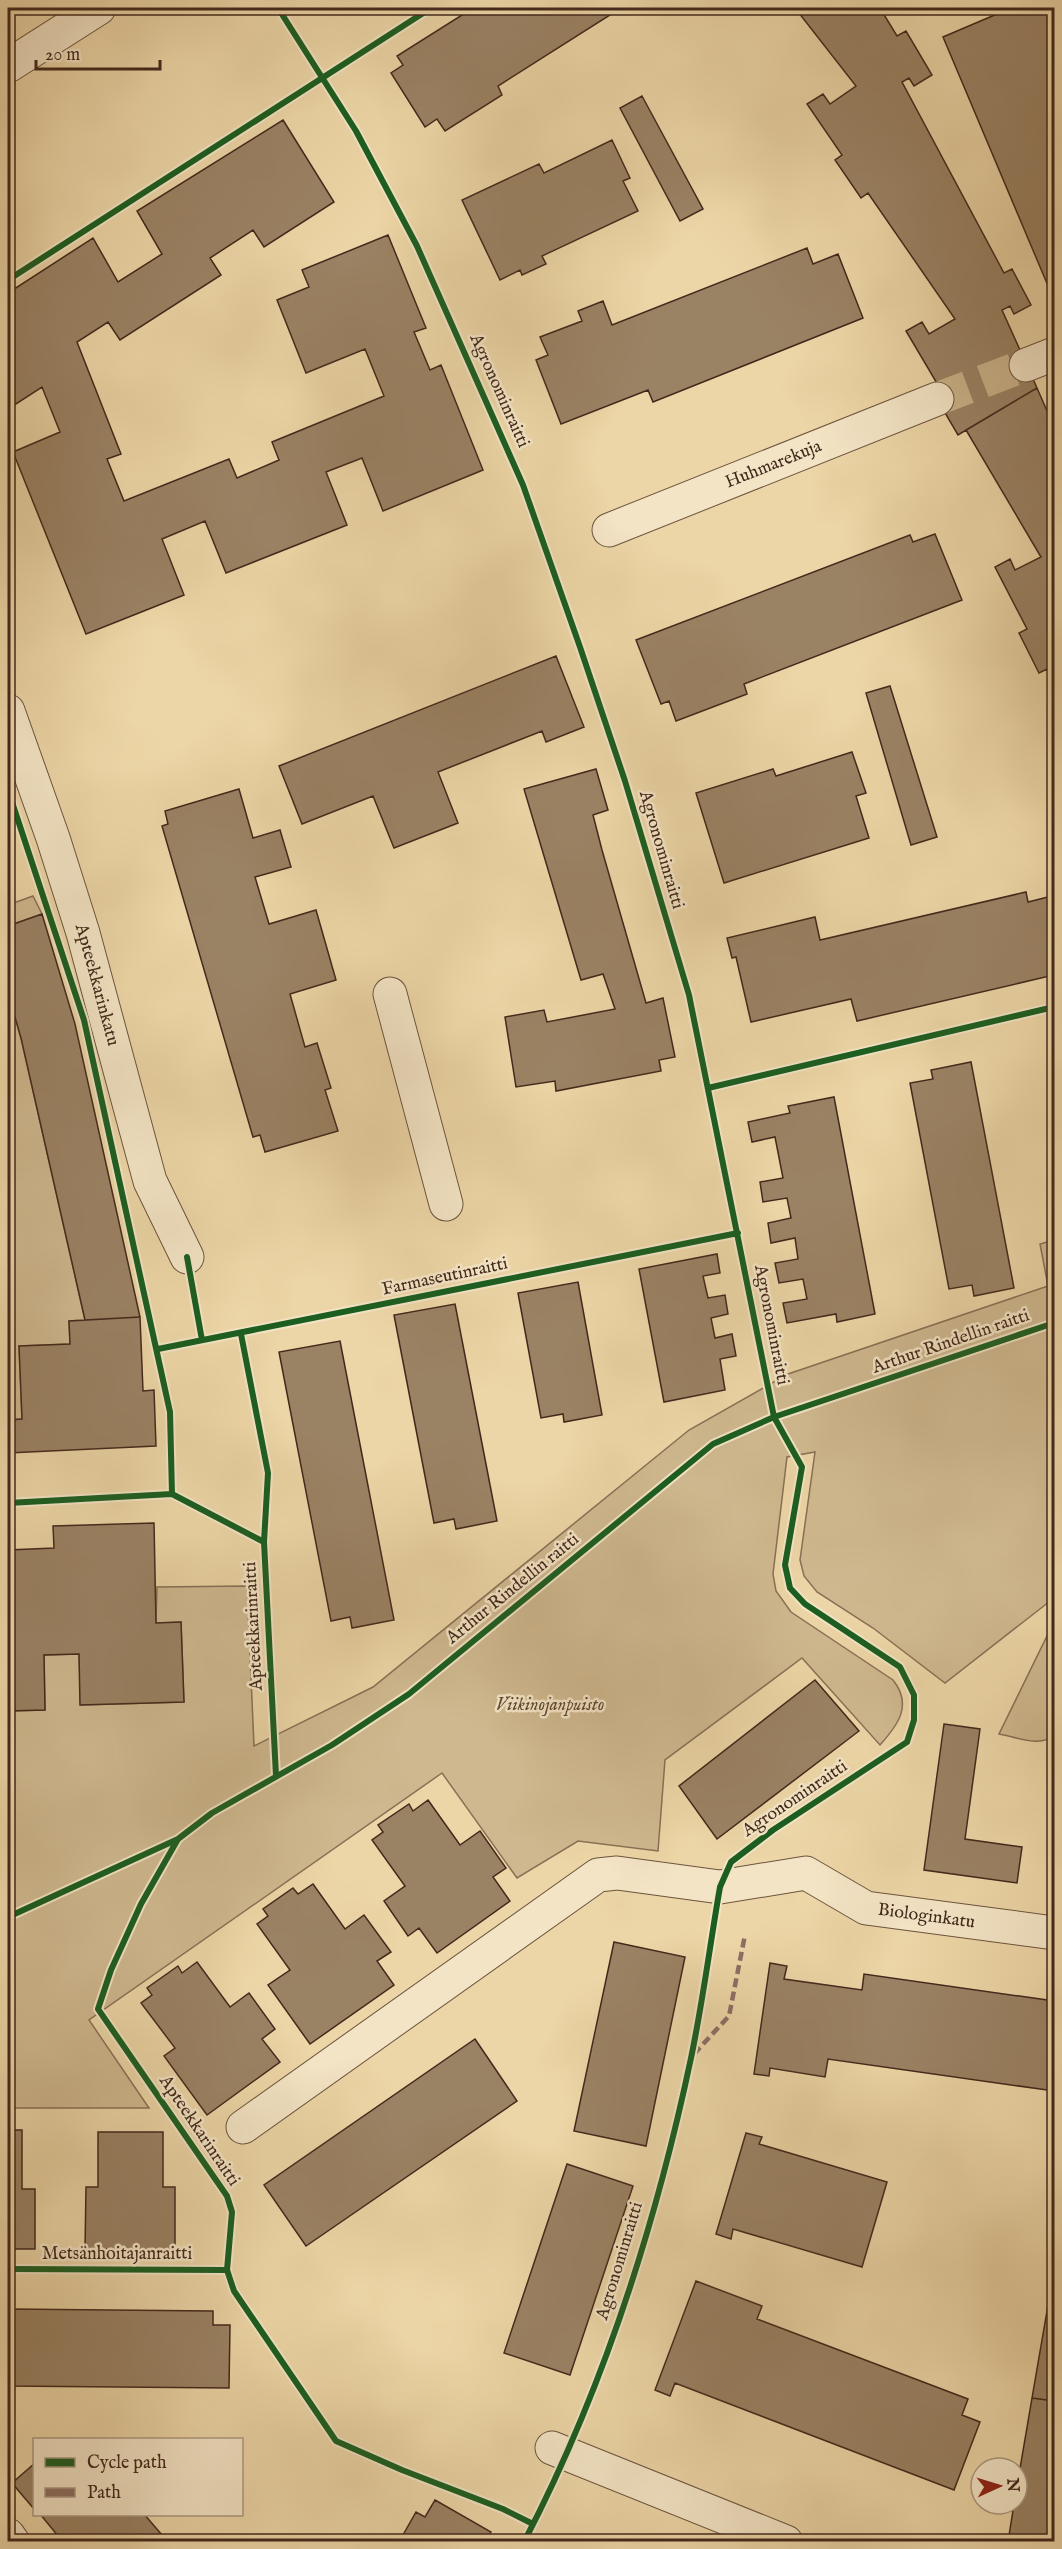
<svg xmlns="http://www.w3.org/2000/svg" width="1062" height="2549" viewBox="0 0 1062 2549" font-family="'IM FELL English',serif">
<rect width="100%" height="100%" fill="#ecd5a6"/>
<filter id="stains"><feTurbulence type="fractalNoise" baseFrequency=".00333" numOctaves="4"/><feColorMatrix values="0 0 0 0 .2 0 0 0 0 .09 0 0 0 0 .02 0 0 0 .5 -.17"/></filter>
<radialGradient id="worn" r=".72"><stop offset=".6" stop-color="#630" stop-opacity="0"/><stop offset="1" stop-color="#630" stop-opacity=".3"/></radialGradient>
<!-- green -->
<path fill="#cfb88f" stroke="#887056" stroke-width="1.5" d="M 33,896 L 42,914 L 8,926 L 8,905 Z
M 8,993 L 21,1038 L 85,1320 L 69,1321 L 70,1344 L 19,1346 L 22,1419 L 8,1420 Z
M 1054,1240 L 1054,1598 L 945,1683 L 873,1628 L 817,1592 L 804,1576 L 800,1560 L 815,1452 L 787,1457 L 773,1574 L 776,1591 L 791,1612 L 893,1680 C 913,1705 898,1725 880,1745 L 802,1658 L 665,1760 L 658,1851 L 578,1841 L 517,1878 L 442,1773 L 89,2020 L 149,2108 L 8,2108 L 8,1711 L 45,1710 L 44,1655 L 79,1654 L 81,1705 L 184,1702 L 181,1622 L 156,1623 L 157,1587 L 247,1586 L 254,1746 L 373,1687 L 689,1430 L 788,1374 L 1048,1286 L 1040,1244 Z
M 1048,1634 L 1054,1636 L 1054,1735 C 1041,1748 1016,1737 999,1734 Z"/>
<!-- building -->
<path fill="#9a8264" stroke="#42291c" stroke-width="1.5" d="M 473,8 L 621,8 L 498,86 L 502,95 L 445,131 L 437,119 L 425,127 L 391,73 L 403,65 L 397,56 Z
M 795,8 L 880,8 L 897,36 L 906,31 L 932,75 L 914,86 L 909,78 L 902,82 L 1004,273 L 1012,269 L 1031,305 L 1014,314 L 1010,306 L 1002,310 L 1037,388 L 958,435 L 934,394 L 941,390 L 906,331 L 922,322 L 929,334 L 955,319 L 868,193 L 861,198 L 835,160 L 842,155 L 807,104 L 823,94 L 830,104 L 856,86 Z
M 1011,8 L 1048,8 L 1054,22 L 1054,300 L 943,37 Z
M 642,96 L 703,209 L 680,221 L 620,108 Z
M 283,120 L 334,202 L 264,247 L 253,230 L 210,258 L 221,275 L 120,340 L 108,322 L 77,342 L 121,454 L 107,459 L 124,501 L 229,459 L 237,478 L 279,460 L 272,442 L 384,396 L 365,349 L 306,373 L 277,300 L 309,287 L 302,270 L 388,235 L 426,328 L 414,332 L 430,370 L 441,365 L 483,470 L 383,511 L 362,458 L 326,472 L 347,525 L 226,573 L 205,521 L 162,539 L 184,595 L 86,634 L 13,452 L 60,432 L 42,387 L 8,409 L 8,293 L 93,238 L 118,282 L 162,254 L 137,211 Z
M 612,140 L 630,178 L 623,181 L 638,211 L 542,256 L 546,264 L 522,275 L 520,270 L 500,280 L 462,200 L 539,164 L 544,173 Z
M 807,248 L 813,264 L 838,254 L 863,318 L 653,402 L 648,390 L 561,424 L 536,360 L 548,355 L 540,337 L 582,321 L 578,311 L 603,301 L 612,325 Z
M 1037,388 L 1054,427 L 1054,683 L 1047,669 L 1039,673 L 1019,633 L 1027,629 L 995,567 L 1010,559 L 1015,570 L 1041,557 L 966,430 Z
M 935,534 L 962,600 L 744,684 L 747,694 L 676,721 L 669,701 L 661,704 L 636,640 L 910,535 L 913,542 Z
M 556,656 L 584,727 L 546,742 L 542,731 L 438,772 L 458,823 L 394,848 L 373,796 L 302,824 L 279,766 Z
M 890,686 L 937,837 L 911,845 L 866,693 Z
M 852,752 L 866,793 L 856,796 L 869,838 L 724,883 L 696,793 L 773,769 L 776,776 Z
M 596,769 L 608,810 L 593,815 L 602,850 L 646,1003 L 663,998 L 675,1057 L 659,1060 L 661,1071 L 556,1091 L 555,1081 L 516,1087 L 505,1017 L 544,1010 L 547,1022 L 615,1009 L 603,974 L 581,980 L 524,789 Z
M 239,789 L 253,838 L 280,830 L 291,867 L 255,877 L 269,924 L 316,910 L 336,980 L 290,994 L 305,1047 L 317,1043 L 331,1088 L 325,1090 L 338,1131 L 265,1152 L 260,1135 L 253,1137 L 162,826 L 168,824 L 165,811 Z
M 1026,892 L 1028,902 L 1052,896 L 1054,975 L 857,1021 L 851,999 L 751,1022 L 736,957 L 732,958 L 727,938 L 815,917 L 820,940 Z
M 42,914 L 75,1024 L 140,1317 L 85,1320 L 21,1038 L 8,993 L 8,926 Z
M 971,1062 L 1014,1288 L 974,1296 L 972,1285 L 949,1289 L 910,1083 L 933,1079 L 931,1070 Z
M 834,1097 L 875,1314 L 837,1322 L 836,1314 L 787,1323 L 783,1303 L 807,1299 L 803,1279 L 779,1283 L 775,1263 L 798,1259 L 795,1238 L 771,1243 L 768,1223 L 791,1218 L 787,1198 L 763,1202 L 760,1182 L 783,1178 L 775,1137 L 752,1142 L 748,1122 L 790,1113 L 788,1106 Z
M 717,1254 L 720,1273 L 703,1276 L 708,1298 L 725,1295 L 728,1314 L 711,1318 L 715,1338 L 732,1334 L 736,1356 L 720,1359 L 725,1390 L 664,1402 L 639,1269 Z
M 578,1282 L 602,1415 L 564,1422 L 563,1414 L 541,1418 L 518,1293 Z
M 455,1304 L 497,1521 L 456,1529 L 454,1519 L 434,1523 L 394,1315 Z
M 140,1317 L 143,1391 L 154,1390 L 156,1446 L 8,1453 L 8,1420 L 22,1419 L 19,1346 L 70,1344 L 69,1321 Z
M 340,1341 L 394,1620 L 352,1628 L 350,1617 L 331,1621 L 279,1352 Z
M 154,1523 L 156,1623 L 181,1622 L 184,1702 L 80,1705 L 79,1654 L 44,1655 L 45,1710 L 8,1711 L 8,1550 L 54,1548 L 53,1526 Z
M 815,1680 L 859,1731 L 717,1839 L 679,1786 Z
M 944,1724 L 980,1729 L 965,1839 L 1022,1847 L 1017,1883 L 924,1870 Z
M 428,1800 L 460,1845 L 480,1831 L 506,1868 L 493,1877 L 510,1901 L 437,1953 L 419,1928 L 408,1936 L 384,1901 L 405,1886 L 372,1840 L 383,1832 L 378,1825 L 409,1804 L 413,1811 Z
M 313,1884 L 345,1929 L 364,1915 L 391,1952 L 377,1961 L 394,1985 L 310,2044 L 268,1985 L 290,1970 L 257,1924 L 268,1916 L 263,1909 L 293,1888 L 298,1894 Z
M 614,1942 L 685,1957 L 646,2146 L 574,2131 Z
M 197,1962 L 230,2007 L 249,1993 L 275,2029 L 262,2039 L 280,2062 L 207,2115 L 164,2056 L 175,2048 L 141,2003 L 152,1995 L 147,1988 L 178,1966 L 182,1973 Z
M 770,1963 L 787,1966 L 784,1979 L 862,1990 L 864,1974 L 1054,2001 L 1054,2091 L 828,2059 L 825,2077 L 770,2068 L 769,2076 L 754,2074 Z
M 475,2039 L 517,2101 L 306,2246 L 264,2185 Z
M 8,2130 L 22,2130 L 22,2189 L 35,2189 L 35,2249 L 8,2249 Z
M 98,2132 L 163,2132 L 163,2187 L 175,2187 L 175,2249 L 85,2249 L 86,2187 L 98,2187 Z
M 746,2133 L 762,2137 L 759,2144 L 887,2182 L 862,2267 L 733,2229 L 731,2239 L 716,2234 Z
M 567,2164 L 633,2186 L 570,2375 L 504,2353 Z
M 1053,2276 L 1054,2277 L 1054,2401 L 1032,2398 Z
M 696,2281 L 762,2306 L 757,2319 L 968,2399 L 962,2415 L 980,2422 L 954,2490 L 675,2383 L 670,2396 L 655,2390 Z
M 8,2309 L 213,2311 L 213,2325 L 230,2325 L 229,2388 L 8,2386 Z
M 1032,2398 L 1054,2401 L 1054,2542 L 1008,2542 L 1014,2504 L 1017,2504 L 1017,2486 Z
M 34,2464 L 34,2509 L 12,2483 Z
M 435,2500 L 491,2532 L 486,2542 L 399,2542 L 416,2512 L 425,2517 Z
M 40,2514 L 144,2514 L 168,2542 L 63,2542 Z
M 964,2536 L 984,2542 L 962,2542 Z"/>
<g fill="none" stroke-linecap="round" stroke-linejoin="round">
<!-- minor-tunnel -->
<path stroke="#cab38a" stroke-width="33" stroke-dasharray="33 16" stroke-linecap="butt" d="M 937,399 L 1026,365"/>
<defs>
<g id="minor">
<path d="M 8,66 L 99,8"/>
<path d="M 1026,365 L 1054,354"/>
<path id="s1" d="M 609,530 L 937,399"/>
<path id="s2" d="M 8,711 L 53,838 L 83,933 L 150,1181 L 187,1257"/>
<path d="M 390,994 L 446,1204"/>
<path id="s3" d="M 243,2127 L 598,1875 L 617,1873 L 720,1887 L 806,1873 L 866,1908 L 1054,1933"/>
<path d="M 552,2448 L 786,2542"/>
<path d="M 8,2535 L 13,2542"/>
</g>
</defs>
<!-- minor casing -->
<use href="#minor" stroke="#6c543e" stroke-width="35"/>
<!-- minor -->
<use href="#minor" stroke="#f3e4c5" stroke-width="33"/>
<!-- quiet -->
<path stroke="#8d6e63" stroke-width="4.5" stroke-dasharray="9 4.5" stroke-linecap="butt" d="M 694,2054 L 729,2016 L 745,1935"/>
<defs>
<path id="cycleway" d="M 278,8 L 356,131 L 417,246 L 523,485 L 580,647 L 625,781 L 689,995 L 774,1417 L 802,1467 L 785,1565 L 790,1588 L 805,1604 L 900,1667 L 914,1695 L 914,1720 L 907,1742 L 773,1830 L 731,1862 L 720,1887 C 710,1944 703,2001 691,2058 C 656,2224 603,2390 524,2542
M 8,280 L 431,8
M 8,790 L 84,1020 L 170,1412 L 172,1494
M 708,1088 L 1054,1007
M 187,1257 L 202,1340
M 241,1334 L 268,1473 L 264,1542 L 276,1776
M 158,1349 L 738,1233
M 8,1503 L 172,1494 L 264,1542
M 178,1839 L 141,1904 L 111,1970 L 98,2009 L 227,2196 L 232,2212 L 227,2270 L 234,2291 L 336,2441 L 402,2470 L 503,2509 L 533,2524
M 8,1917 L 178,1839 L 212,1813 L 332,1745 L 409,1694 L 713,1444 L 774,1417 L 1054,1323
M 8,2269 L 227,2270"/>
</defs>
<!-- cycleway casing -->
<use href="#cycleway" stroke="#f3e4c5" stroke-width="10"/>
<!-- cycleway -->
<use href="#cycleway" stroke="#1b5e20" stroke-width="6"/>
</g>
<g text-anchor="middle" dominant-baseline="central" stroke-width="5" stroke-linejoin="round" paint-order="stroke">
<!-- street labels -->
<g font-size="18" fill="#42291c" stroke="#f3e4c5">
<text transform="translate(499 391) rotate(66)">Agronominraitti</text>
<text stroke="none"><textPath href="#s1" startOffset="177">Huhmarekuja</textPath></text>
<text transform="translate(661 850) rotate(74)">Agronominraitti</text>
<text stroke="none"><textPath href="#s2" startOffset="288">Apteekkarinkatu</textPath></text>
<text transform="translate(445 1277) rotate(-12)">Farmaseutinraitti</text>
<text transform="translate(771 1325) rotate(79)">Agronominraitti</text>
<text transform="translate(951 1342) rotate(-19)">Arthur Rindellin raitti</text>
<text transform="translate(513 1589) rotate(-39)">Arthur Rindellin raitti</text>
<text transform="translate(254 1626) rotate(-93)">Apteekkarinraitti</text>
<text transform="translate(795 1799) rotate(-34)">Agronominraitti</text>
<text stroke="none"><textPath href="#s3" startOffset="776">Biologinkatu</textPath></text>
<text transform="translate(199 2131) rotate(56)">Apteekkarinraitti</text>
<text x="117" y="2254">Metsänhoitajanraitti</text>
<text transform="translate(620 2261) rotate(-73)">Agronominraitti</text>
</g>
<!-- park labels -->
<g font-size="18" font-style="italic" fill="#5e4633" stroke="#f3e4c5">
<text x="550" y="1705">Viikinojanpuisto</text>
</g>
</g>
<!-- margin -->
<rect width="1062" height="2549" fill="none" stroke="#ecd5a6" stroke-width="30"/>
<rect x="9" y="9" width="1044" height="2531" fill="none" stroke="#42291c" stroke-width="3"/>
<rect x="15" y="15" width="1032" height="2519" fill="none" stroke="#42291c" stroke-width="1.5"/>
<!-- legend -->
<rect x="33" y="2438" width="210" height="78" fill="#f3e4c5" stroke="#ac9981" stroke-width="1.5"/>
<rect x="45" y="2458" width="30" height="9" fill="#1b5e20" stroke="#ac9981" stroke-width="1.5"/>
<text x="87" y="2468" font-size="18" fill="#42291c">Cycle path</text>
<rect x="45" y="2488" width="30" height="9" fill="#8d6e63" stroke="#ac9981" stroke-width="1.5"/>
<text x="87" y="2498" font-size="18" fill="#42291c">Path</text>
<!-- north arrow -->
<g transform="translate(999 2486) rotate(86)"><circle r="28" fill="#f3e4c5" stroke="#ac9981" stroke-width="1.5"/>
<path d="M0-4.5L10 22L0 15L-10 22Z" fill="#8f2418"/>
<text y="-9" font-size="16" font-weight="bold" text-anchor="middle" fill="#42291c">N</text>
</g>
<!-- scale -->
<path d="M36 60v9h124v-9" fill="none" stroke="#42291c" stroke-width="3"/>
<text x="45" y="60" font-size="18" fill="#42291c" stroke="#f3e4c5" stroke-width="4.5" paint-order="stroke">20 m</text>
<rect width="100%" height="100%" filter="url(#stains)"/>
<rect width="100%" height="100%" fill="url(#worn)"/>
</svg>
